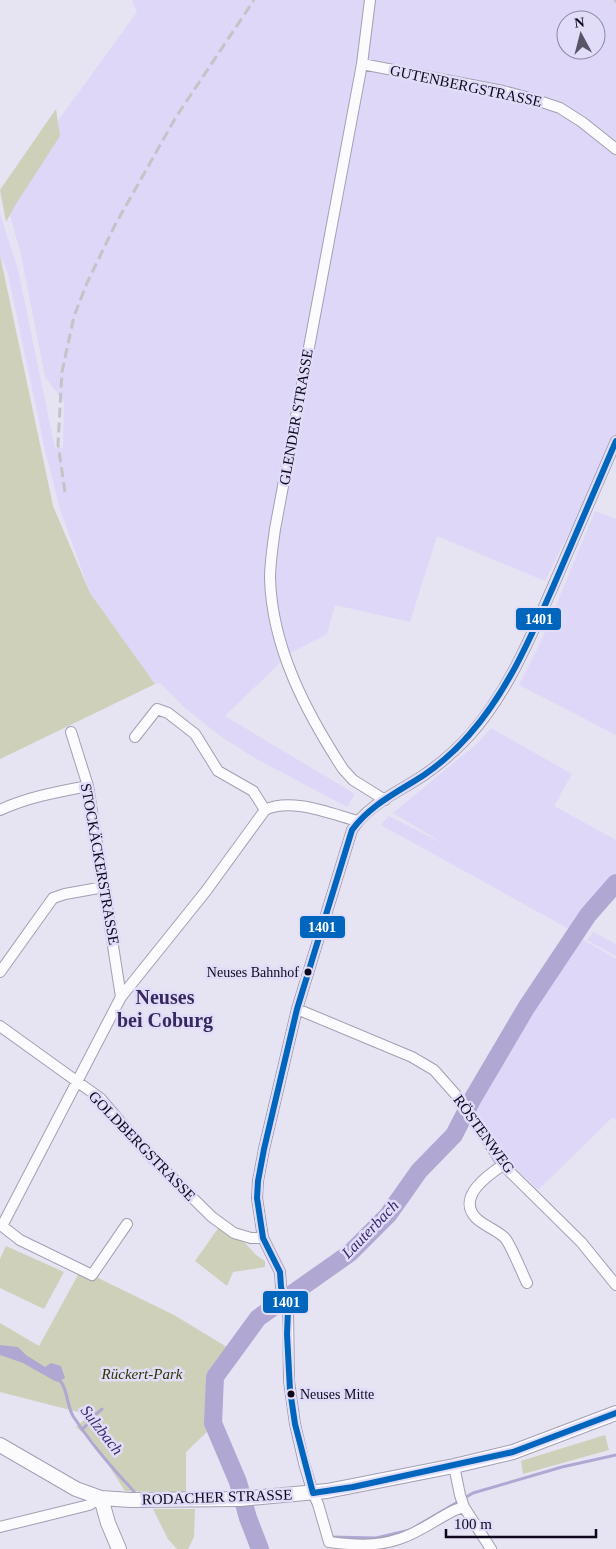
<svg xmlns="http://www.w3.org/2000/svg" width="616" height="1549" viewBox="0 0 616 1549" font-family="'Times New Roman',serif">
<rect width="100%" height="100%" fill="#e6e3f3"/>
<!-- built -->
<path fill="#ded7f8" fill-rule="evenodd" d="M 132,0 L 616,0 L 616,438 L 545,581 L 437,536 L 410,622 L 335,605 L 327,634 L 290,653 L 225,716 L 355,794 L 347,807 L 253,757 L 219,735 L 185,708 L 160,683 L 155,684 L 90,593 L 60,509 L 45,450 L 8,274 L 0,255 L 0,213 L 18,270 L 55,448 L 63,448 L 64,402 L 45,377 L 21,254 L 4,195 L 137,12 ZM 566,20 L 596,20 L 596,50 L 566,50 Z
M 595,511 L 616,519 L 616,735 L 519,685 L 544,635 Z
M 491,728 L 572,774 L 554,806 L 616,840 L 616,875 L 577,924 L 569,929 L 381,825 L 389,816 L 446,845 L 393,813 L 480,741 Z
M 593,932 L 616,944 L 616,956 L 587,940 Z
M 573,934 L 616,959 L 616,1120 L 613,1117 L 538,1190 L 516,1168 L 466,1096 L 495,1046 Z"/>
<!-- green -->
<path fill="#ced0b9" d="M 56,109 L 60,136 L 16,204 L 6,222 L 0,190 Z
M 0,255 L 53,506 L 90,593 L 155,684 L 0,759 Z
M 219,1227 L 245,1243 L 256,1255 L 265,1261 L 265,1267 L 233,1272 L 227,1286 L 195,1261 Z
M 6,1246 L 64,1272 L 44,1309 L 0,1288 L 0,1259 Z
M 78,1275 L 92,1275 L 174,1315 L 230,1349 L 209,1380 L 211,1428 L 186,1452 L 186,1492 L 125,1491 L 93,1441 L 76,1427 L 90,1415 L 0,1392 L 0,1323 L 39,1346 Z
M 605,1435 L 609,1450 L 523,1474 L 521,1461 Z
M 153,1509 L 195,1509 L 194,1537 L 188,1549 L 177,1549 L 168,1539 Z"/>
<!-- water -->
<path fill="#b0a8d3" d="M 0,1345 L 18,1347 L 26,1355 L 45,1367 L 51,1363 L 61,1366 L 65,1378 L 58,1382 L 53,1380 L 23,1363 L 0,1355 Z"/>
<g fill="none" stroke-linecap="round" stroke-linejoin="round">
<!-- stream -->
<path stroke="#b0a8d3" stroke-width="3" d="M 57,1378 C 68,1386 66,1404 73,1416 C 86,1436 102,1456 118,1474 C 125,1482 132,1488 138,1497
M 95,1415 L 102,1409
M 82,1430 L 91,1420
M 330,1537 L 376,1538 L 410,1530 L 473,1493 L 562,1467 L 616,1455"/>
<!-- river -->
<path stroke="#b0a8d3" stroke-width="18" d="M 260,1549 L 248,1518 L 238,1482 L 213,1423 L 215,1377 L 258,1318 L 350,1253 L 388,1215 L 419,1171 L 454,1135 L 473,1098 L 526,1008 L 588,915 L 616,883"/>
<defs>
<path id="street" d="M 370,0 L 362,64 L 275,529 C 273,545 270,562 270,578 C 272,648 306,712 343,769 L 353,780 L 385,800
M 362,64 L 503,91 L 533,99 L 560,108 L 582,122 L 616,149
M 71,732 L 88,786 L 121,997
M 135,737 L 157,709 L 168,713 L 195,734 L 218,771 L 253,791 L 265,810
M 0,810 C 28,797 57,792 88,786
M 0,972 L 53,898 L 65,894 L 104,887
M 297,1009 L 412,1057 L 434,1070 L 465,1105 L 503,1165 L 581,1242 L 616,1285
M 0,1026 L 100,1098 L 149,1155 L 212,1217 L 234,1233 L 251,1238 L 263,1238
M 503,1165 C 488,1175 456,1197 476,1218 C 484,1226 497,1230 505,1238 C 511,1245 522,1273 527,1283
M 127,1224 L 92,1275 L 20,1240 L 2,1226 L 121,997 L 206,891 L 265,810 C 291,797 331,814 358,821
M 454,1466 L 460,1495 L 464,1507 L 491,1549
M 464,1507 L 455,1510 C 436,1519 419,1533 399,1539 C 376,1547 353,1545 329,1542 L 318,1504 L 313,1493 L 304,1463 L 295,1424 L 289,1381 L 288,1310 L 281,1287 L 280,1272 L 263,1238 L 257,1198 L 258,1181 L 264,1149 L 297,1009 L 352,830 C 368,804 399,792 424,775 C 440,764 456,750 469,736 C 508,693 531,636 554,584 C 575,536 595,489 616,441
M 0,1527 L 89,1505 L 101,1498"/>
<path id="secondary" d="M 0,1445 L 76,1489 L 101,1498 L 130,1500 L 240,1499 L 327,1491 L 454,1466 L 513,1452 L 616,1413
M 101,1498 L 108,1523 L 119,1549"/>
</defs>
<!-- street casing -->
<use href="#street" stroke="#a39fb2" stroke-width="12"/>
<!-- secondary casing -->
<use href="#secondary" stroke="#a39fb2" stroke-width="16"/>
<!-- street -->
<use href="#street" stroke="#fbfbfd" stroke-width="10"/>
<!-- secondary -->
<use href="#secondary" stroke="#fbfbfd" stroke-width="14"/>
<!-- rail -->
<path stroke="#c4c3c8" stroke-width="3" stroke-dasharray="10 5" stroke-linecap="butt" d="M 615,0 L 616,2
M 65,492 L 58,444 L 62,372 L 74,316 L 87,283 L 115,225 L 176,117 L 254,0"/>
<defs>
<path id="bus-1" d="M 313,1493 L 295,1424 L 290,1390 L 287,1334 L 288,1310 L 281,1287 L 280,1272 L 263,1238 L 257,1198 L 258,1181 L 264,1149 L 297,1009 L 352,830 C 371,804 398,792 424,775 C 440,764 456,750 469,735 C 507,692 530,639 553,587 C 574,539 595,490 616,441
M 313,1493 L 353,1487 L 513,1452 L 616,1413"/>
</defs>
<!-- bus-1 casing -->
<use href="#bus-1" stroke="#e1ddf9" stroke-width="10"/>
<!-- bus-1 -->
<use href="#bus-1" stroke="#0065bd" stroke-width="6"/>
</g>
<!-- markers -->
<g fill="#0e071e" stroke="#e1ddf9" stroke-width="2">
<circle cx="308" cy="972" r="4.5"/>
<circle cx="291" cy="1394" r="4.5"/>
</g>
<g text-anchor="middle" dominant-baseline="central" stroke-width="5" stroke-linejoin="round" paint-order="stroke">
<!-- bus labels -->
<g font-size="14" fill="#0e071e" stroke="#e1ddf9" text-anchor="end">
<text x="299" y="972">Neuses Bahnhof</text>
<text x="300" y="1394" text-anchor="start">Neuses Mitte</text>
</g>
<!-- street labels -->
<g font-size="15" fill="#0e071e" stroke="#e1ddf9">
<text transform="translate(466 86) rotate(12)">GUTENBERGSTRASSE</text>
<text transform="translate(296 417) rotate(-80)">GLENDER STRASSE</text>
<text transform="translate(100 864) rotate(80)">STOCKÄCKERSTRASSE</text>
<text transform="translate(484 1134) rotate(54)">RÖSTENWEG</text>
<text transform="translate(142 1146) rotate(46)">GOLDBERGSTRASSE</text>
<text transform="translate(217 1497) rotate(-2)">RODACHER STRASSE</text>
</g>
<!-- park labels -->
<g font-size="15" font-style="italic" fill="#303302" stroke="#e1ddf9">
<text x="142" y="1374">Rückert-Park</text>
</g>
<!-- water labels -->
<g font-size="16" font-style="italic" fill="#3d296c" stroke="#e1ddf9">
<text transform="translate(370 1229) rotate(-46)">Lauterbach</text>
<text transform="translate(102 1430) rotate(52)">Sulzbach</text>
</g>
<!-- district labels -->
<g font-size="20" font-weight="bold" fill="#382860" stroke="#e1ddf9">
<text x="165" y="997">Neuses<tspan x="165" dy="23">bei Coburg</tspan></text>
</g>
</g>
<g stroke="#e1ddf9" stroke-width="2">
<rect x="515" y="607" width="47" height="24" rx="5" fill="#0065bd"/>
<rect x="299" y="915" width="47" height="24" rx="5" fill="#0065bd"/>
<rect x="262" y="1290" width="47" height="24" rx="5" fill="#0065bd"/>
</g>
<g font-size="14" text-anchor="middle" font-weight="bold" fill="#fff">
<text x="539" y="624">1401</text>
<text x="322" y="932">1401</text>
<text x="286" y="1307">1401</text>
</g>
<!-- north arrow -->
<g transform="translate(581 35) rotate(353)"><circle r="24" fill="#e1ddf9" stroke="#8d87a1"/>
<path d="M0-4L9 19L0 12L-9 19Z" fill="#5a5469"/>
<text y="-8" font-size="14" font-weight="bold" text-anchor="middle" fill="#0e071e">N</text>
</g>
<!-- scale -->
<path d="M446 1529v8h150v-8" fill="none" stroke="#0e071e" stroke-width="2.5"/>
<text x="454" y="1529" font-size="15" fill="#0e071e" stroke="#e1ddf9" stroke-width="4" paint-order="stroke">100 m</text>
</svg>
